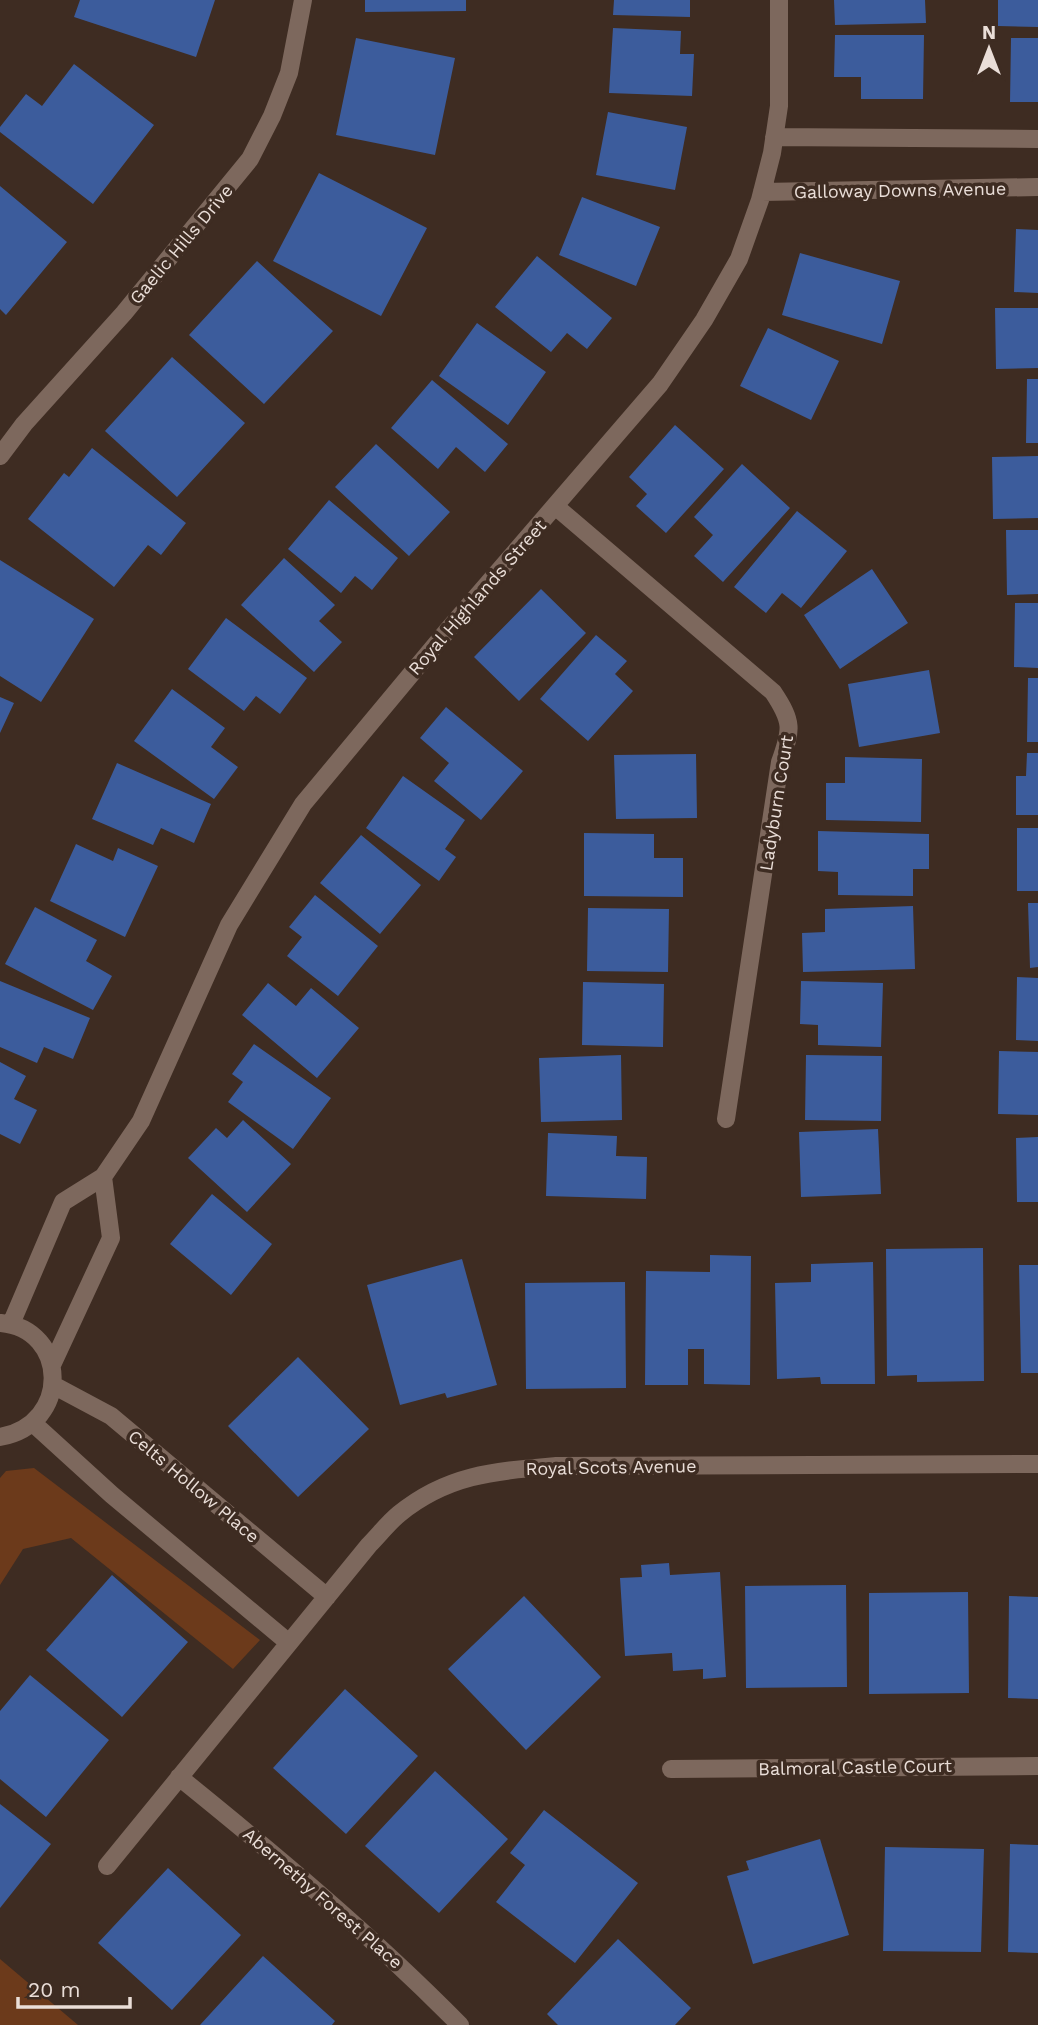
<svg xmlns="http://www.w3.org/2000/svg" width="1038" height="2025" viewBox="0 0 1038 2025" font-family="'Work Sans',sans-serif">
<rect width="100%" height="100%" fill="#3e2c22"/>
<!-- green -->
<path fill="#6c3a1b" d="M 34,1468 L 260,1640 L 233,1669 L 71,1538 L 23,1549 L 0,1585 L 0,1478 L 6,1471 Z
M 0,1959 L 78,2025 L 0,2025 Z"/>
<!-- building -->
<path fill="#3c5c9c" d="M 80,0 L 215,0 L 196,57 L 74,17 Z
M 365,0 L 466,0 L 466,11 L 365,12 Z
M 614,0 L 690,0 L 690,17 L 613,15 Z
M 834,0 L 925,0 L 926,23 L 835,25 Z
M 998,0 L 1038,0 L 1038,27 L 998,26 Z
M 613,28 L 681,31 L 680,54 L 694,54 L 692,96 L 609,93 Z
M 835,35 L 924,35 L 923,99 L 861,99 L 861,77 L 834,77 Z
M 356,38 L 455,58 L 435,155 L 336,135 Z
M 1011,38 L 1038,38 L 1038,102 L 1010,102 Z
M 74,64 L 154,125 L 93,204 L 0,132 L 0,127 L 26,94 L 42,106 Z
M 608,112 L 687,127 L 675,190 L 596,175 Z
M 319,173 L 427,228 L 381,316 L 273,261 Z
M 0,186 L 67,242 L 6,315 L 0,309 Z
M 582,197 L 660,227 L 636,286 L 559,255 Z
M 1016,229 L 1038,230 L 1038,293 L 1014,292 Z
M 800,253 L 900,281 L 882,344 L 782,315 Z
M 537,256 L 612,318 L 587,349 L 567,333 L 551,352 L 495,307 Z
M 257,261 L 333,331 L 264,404 L 189,335 Z
M 995,308 L 1038,308 L 1038,368 L 996,369 Z
M 477,323 L 546,372 L 508,425 L 439,376 Z
M 768,328 L 839,361 L 811,420 L 740,386 Z
M 172,357 L 245,423 L 177,497 L 105,431 Z
M 1027,379 L 1038,379 L 1038,443 L 1026,443 Z
M 432,380 L 508,444 L 485,472 L 456,447 L 438,469 L 391,428 Z
M 675,425 L 724,469 L 666,533 L 636,506 L 647,494 L 629,477 Z
M 376,444 L 450,512 L 409,556 L 335,487 Z
M 92,448 L 186,523 L 161,555 L 148,545 L 114,587 L 28,519 L 64,473 L 69,477 Z
M 1038,456 L 1038,518 L 993,519 L 992,457 Z
M 742,464 L 790,508 L 723,582 L 694,556 L 713,535 L 694,517 Z
M 329,500 L 398,558 L 372,590 L 355,576 L 341,593 L 288,549 Z
M 797,511 L 847,551 L 801,608 L 782,593 L 766,613 L 734,587 Z
M 1006,530 L 1038,530 L 1038,594 L 1007,595 Z
M 284,558 L 335,605 L 319,621 L 342,642 L 314,672 L 241,605 Z
M 0,560 L 94,619 L 41,702 L 0,676 Z
M 872,569 L 908,623 L 840,669 L 804,615 Z
M 541,589 L 586,633 L 519,701 L 474,657 Z
M 1015,603 L 1038,603 L 1038,668 L 1014,667 Z
M 226,618 L 307,678 L 280,714 L 256,696 L 244,711 L 188,669 Z
M 596,635 L 627,661 L 615,674 L 633,691 L 588,741 L 540,699 Z
M 929,670 L 940,733 L 859,747 L 848,684 Z
M 1028,678 L 1038,678 L 1038,742 L 1027,742 Z
M 172,689 L 225,728 L 211,747 L 238,767 L 214,799 L 134,741 Z
M 0,697 L 14,703 L 0,733 Z
M 446,707 L 523,771 L 481,820 L 434,781 L 449,763 L 420,738 Z
M 1027,753 L 1038,753 L 1038,815 L 1016,815 L 1016,776 L 1026,776 Z
M 696,754 L 697,818 L 616,819 L 614,755 Z
M 845,757 L 922,759 L 921,822 L 826,820 L 826,783 L 845,783 Z
M 117,763 L 211,804 L 194,843 L 161,828 L 153,845 L 92,819 Z
M 403,776 L 465,820 L 445,849 L 456,857 L 439,881 L 366,828 Z
M 1017,828 L 1038,828 L 1038,891 L 1017,891 Z
M 818,831 L 929,834 L 929,869 L 913,869 L 913,896 L 838,895 L 838,872 L 818,871 Z
M 584,833 L 654,834 L 654,858 L 683,858 L 683,897 L 584,896 Z
M 361,835 L 421,885 L 380,934 L 320,883 Z
M 76,844 L 113,861 L 118,848 L 158,866 L 125,937 L 50,901 Z
M 315,895 L 378,946 L 338,996 L 287,956 L 302,937 L 289,927 Z
M 1028,903 L 1038,903 L 1038,967 L 1030,968 Z
M 913,906 L 915,969 L 803,972 L 802,933 L 825,932 L 825,909 Z
M 35,907 L 97,940 L 86,961 L 112,976 L 93,1010 L 5,964 Z
M 588,908 L 669,909 L 668,972 L 587,971 Z
M 1017,977 L 1038,978 L 1038,1041 L 1016,1040 Z
M 0,981 L 90,1018 L 73,1059 L 44,1047 L 37,1063 L 0,1047 Z
M 801,981 L 883,983 L 881,1047 L 818,1045 L 818,1025 L 800,1024 Z
M 583,982 L 664,984 L 663,1047 L 582,1045 Z
M 268,983 L 296,1006 L 311,988 L 359,1028 L 317,1078 L 242,1015 Z
M 254,1044 L 331,1098 L 293,1149 L 228,1102 L 243,1082 L 232,1074 Z
M 999,1051 L 1038,1052 L 1038,1115 L 998,1114 Z
M 621,1055 L 622,1120 L 541,1122 L 539,1058 Z
M 806,1055 L 882,1056 L 881,1121 L 805,1120 Z
M 0,1062 L 26,1076 L 14,1099 L 37,1110 L 20,1144 L 0,1134 Z
M 243,1120 L 291,1164 L 247,1212 L 188,1158 L 216,1128 L 227,1138 Z
M 878,1129 L 881,1194 L 801,1197 L 799,1132 Z
M 548,1133 L 617,1136 L 616,1156 L 647,1157 L 646,1199 L 546,1196 Z
M 1038,1137 L 1038,1202 L 1017,1202 L 1016,1138 Z
M 212,1194 L 272,1244 L 231,1295 L 170,1244 Z
M 983,1248 L 984,1381 L 917,1382 L 917,1375 L 887,1376 L 886,1249 Z
M 710,1255 L 751,1256 L 750,1385 L 704,1384 L 704,1349 L 688,1349 L 688,1385 L 645,1385 L 646,1271 L 710,1272 Z
M 462,1259 L 497,1385 L 447,1398 L 445,1393 L 400,1405 L 367,1285 Z
M 873,1262 L 875,1384 L 821,1384 L 820,1377 L 777,1379 L 775,1283 L 811,1282 L 811,1264 Z
M 1019,1265 L 1038,1265 L 1038,1373 L 1021,1373 Z
M 625,1282 L 626,1388 L 526,1389 L 525,1283 Z
M 298,1357 L 369,1429 L 298,1497 L 228,1426 Z
M 669,1563 L 670,1575 L 720,1572 L 726,1677 L 703,1679 L 703,1669 L 673,1671 L 672,1653 L 625,1656 L 620,1578 L 642,1577 L 641,1565 Z
M 112,1575 L 188,1642 L 122,1717 L 46,1650 Z
M 846,1585 L 847,1687 L 746,1688 L 745,1586 Z
M 968,1592 L 969,1693 L 869,1694 L 869,1593 Z
M 524,1596 L 601,1677 L 526,1750 L 448,1669 Z
M 1009,1596 L 1038,1597 L 1038,1699 L 1008,1698 Z
M 30,1675 L 109,1740 L 46,1817 L 0,1779 L 0,1711 Z
M 345,1689 L 418,1756 L 346,1834 L 273,1768 Z
M 435,1771 L 508,1839 L 439,1913 L 365,1846 Z
M 0,1804 L 51,1844 L 0,1908 Z
M 544,1810 L 638,1883 L 575,1963 L 496,1902 L 525,1865 L 510,1853 Z
M 820,1839 L 849,1935 L 753,1964 L 727,1876 L 749,1870 L 746,1861 Z
M 1010,1844 L 1038,1845 L 1038,1953 L 1008,1952 Z
M 885,1847 L 984,1849 L 981,1952 L 883,1951 Z
M 168,1868 L 241,1935 L 172,2010 L 98,1943 Z
M 618,1939 L 691,2008 L 675,2025 L 558,2025 L 547,2014 Z
M 263,1956 L 335,2021 L 332,2025 L 200,2025 Z"/>
<g fill="none" stroke-linecap="round" stroke-linejoin="round">
<!-- minor -->
<path stroke="#7d685d" stroke-width="18" d="M 774,137 L 1038,139
M 762,192 L 1038,187
M 0,456 L 24,424 L 124,313 L 250,159 L 272,116 L 289,73 L 303,0
M 555,506 L 773,692 C 793,722 792,729 780,762 L 726,1119
M 103,1177 L 141,1121 L 229,925 L 303,804 L 447,631 L 660,384 L 704,320 L 739,259 L 760,200 L 772,153 L 779,106 L 779,0
M 11,1324 L 63,1202 L 103,1177 L 111,1238 L 52,1365
M 53,1385 L 111,1416 L 327,1597
M 34,1424 L 112,1495 L 289,1643
M 0,1437 C 72,1424 68,1329 1,1323
M 671,1769 L 1038,1766
M 179,1777 C 278,1857 371,1935 460,2025
M 107,1866 L 369,1545 C 379,1535 388,1523 399,1514 C 448,1474 496,1471 556,1466 L 1038,1464"/>
</g>
<g text-anchor="middle" dominant-baseline="central" stroke-width="7" stroke-linejoin="round" paint-order="stroke">
<!-- street labels -->
<g font-size="18" fill="#eaded8" stroke="#3e2c22">
<text transform="translate(900 190) rotate(-1)">Galloway Downs Avenue</text>
<text transform="translate(181 244) rotate(-50)">Gaelic Hills Drive</text>
<text transform="translate(477 597) rotate(-49)">Royal Highlands Street</text>
<text transform="translate(776 803) rotate(-81)">Ladyburn Court</text>
<text transform="translate(611 1467) rotate(-1)">Royal Scots Avenue</text>
<text transform="translate(194 1486) rotate(40)">Celts Hollow Place</text>
<text transform="translate(855 1767) rotate(-1)">Balmoral Castle Court</text>
<text transform="translate(323 1898) rotate(41)">Abernethy Forest Place</text>
</g>
</g>
<!-- north arrow -->
<g transform="translate(989 49)" stroke="#3e2c22" stroke-width="5" paint-order="stroke">
<path d="M0-5L12 26L0 18L-12 26Z" fill="#eaded8"/>
<text y="-10" font-size="19" font-weight="bold" text-anchor="middle" fill="#eaded8">N</text>
</g>
<!-- scale -->
<path d="M18 1997v10h112v-10" fill="none" stroke="#eaded8" stroke-width="3.5"/>
<text x="28" y="1997" font-size="21" fill="#eaded8" stroke="#3e2c22" stroke-width="5" paint-order="stroke">20 m</text>
</svg>
